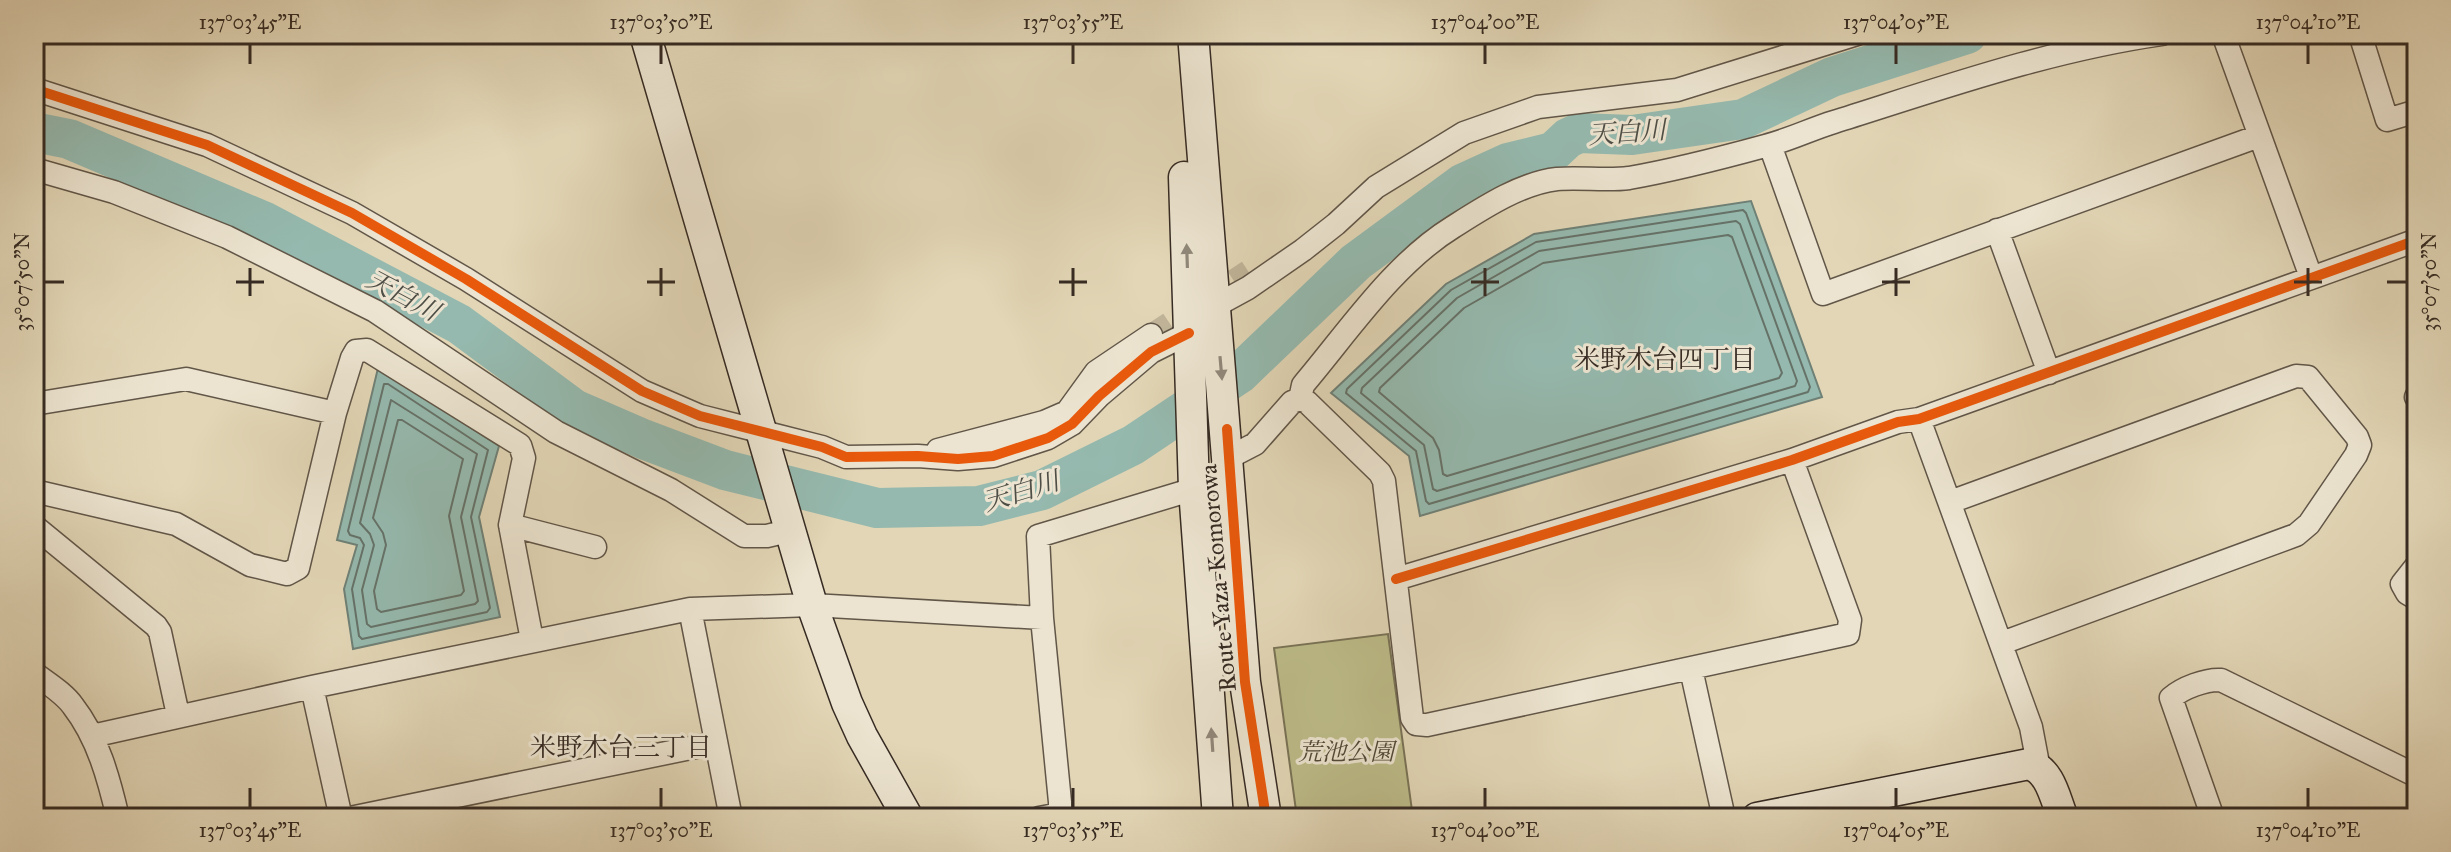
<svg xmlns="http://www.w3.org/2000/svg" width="2451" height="852" viewBox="0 0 2451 852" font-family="'IM FELL Great Primer','Noto Serif JP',serif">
<rect width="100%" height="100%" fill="#e2d6b6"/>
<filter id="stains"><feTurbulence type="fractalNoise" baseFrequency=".0025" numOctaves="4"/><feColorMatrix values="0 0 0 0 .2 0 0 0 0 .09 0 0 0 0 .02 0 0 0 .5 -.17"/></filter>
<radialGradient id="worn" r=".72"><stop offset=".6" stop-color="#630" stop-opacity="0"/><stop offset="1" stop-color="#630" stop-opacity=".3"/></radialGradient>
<!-- green -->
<path fill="#bcbb88" stroke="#797356" stroke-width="2" d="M 1388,634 L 1413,818 L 1297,818 L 1274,648 Z"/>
<!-- water -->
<path fill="#95b9ae" stroke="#6f8076" stroke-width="2" d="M 1751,201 L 1822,397 L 1420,516 L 1409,456 L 1331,393 L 1446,284 L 1534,234 Z
M 378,368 L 499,446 L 479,517 L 500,617 L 353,649 L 344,589 L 357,545 L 337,540 Z"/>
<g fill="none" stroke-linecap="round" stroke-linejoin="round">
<!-- shore -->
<path stroke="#667268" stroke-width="2" d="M 1743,210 L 1746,213 L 1810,387 L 1808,392 L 1429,504 L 1426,501 L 1416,451 L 1346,393 L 1347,389 L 1451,290 L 1536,242 Z
M 1736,221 L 1740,224 L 1797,381 L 1795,386 L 1437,491 L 1433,489 L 1424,445 L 1361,393 L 1362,388 L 1457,298 L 1539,251 Z
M 1728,235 L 1732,237 L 1782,373 L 1779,378 L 1447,476 L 1443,474 L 1439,450 L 1433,438 L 1379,392 L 1380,388 L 1464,308 L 1543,263 Z
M 384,384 L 388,384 L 488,450 L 471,517 L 490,608 L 487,612 L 362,639 L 359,636 L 352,589 L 364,545 L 360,538 L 350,535 L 348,531 Z
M 391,400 L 477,454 L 461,517 L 478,601 L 475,604 L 371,627 L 367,624 L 362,590 L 374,545 L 370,534 L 360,523 Z
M 398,420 L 402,420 L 463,459 L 449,516 L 464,591 L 461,595 L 381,612 L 377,609 L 374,591 L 386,545 L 383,533 L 373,518 Z"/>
<!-- river -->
<path stroke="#95b9ae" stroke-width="40" d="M 34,132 L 69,139 L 265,222 L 459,324 L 574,409 L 643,439 L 725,470 L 877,508 L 979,506 L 1042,490 L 1133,445 L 1239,374 L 1356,262 L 1462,184 L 1508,163 L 1553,152 L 1568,138 L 1579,133 L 1632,135 L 1743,119 L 1832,77 L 1967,34"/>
<!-- street-tunnel -->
<path stroke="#c0b499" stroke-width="22" stroke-dasharray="22 11" stroke-linecap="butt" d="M 1151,335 L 1248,271"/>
<defs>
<path id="street" d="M 2223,34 L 2311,277
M 2360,34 L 2387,120 L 2417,111
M 34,89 L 207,145 L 352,213 L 466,279 L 642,391 L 700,416 L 822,447 L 846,457 L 918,456 L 958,459 L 993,456 L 1048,438 L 1072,424 L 1099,396 L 1151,352 L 1189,333
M 1770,145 L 1823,294 L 2259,136
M 34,169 L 114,192 L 227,237 L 375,311 L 556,432 L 671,490 L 744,536 L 767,536 L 788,531
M 1997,230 L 2049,373
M 1215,306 L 1248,288 L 1303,250 L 1336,224 L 1376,187 L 1464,133 L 1538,107 L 1677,90 L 1857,34
M 2416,397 L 2417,395
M 1300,399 L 1307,402 L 1380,473 L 1384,481 L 1412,718 L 1416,724 L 1427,725 L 1848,634 L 1850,620 L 1792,460
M 34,404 L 186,379 L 335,413
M 1919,419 L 2031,727 L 2039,769
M 938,450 L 1044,422 L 1067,412 L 1096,372 L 1151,335
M 1228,458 L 1255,444 L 1292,402 L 1300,399 L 1303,385 C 1348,332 1393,264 1453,227 C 1483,208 1521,183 1557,179 C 1581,177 1606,181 1629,178 C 1675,170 1721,158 1765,146 C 1789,140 1811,129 1834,122 C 1942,88 2050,50 2162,34
M 34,491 L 176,524 L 250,565 L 287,574 L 298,568 L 335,413 L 352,358 L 356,351 L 367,350 L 520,445 L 524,458 L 510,525 L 532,640
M 1950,502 L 2296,376 L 2308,377 L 2357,437 L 2360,445 L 2356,455 L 2309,524 L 2296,535 L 2002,643
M 510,525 L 595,547
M 34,526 L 156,626 L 160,632 L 178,715
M 2417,565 L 2402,584 L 2407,593 L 2417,599
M 1396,579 L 1792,460 L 1898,422 L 1919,419 L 2417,240
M 690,609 L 731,818
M 1691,669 L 1724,818
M 34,673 C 47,683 64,693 73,706 C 98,738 109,779 118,818
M 312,687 L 341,818
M 92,736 L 312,687 L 690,609 L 812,605 L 1042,618
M 350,818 L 715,743
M 1039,818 L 1055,815 L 1060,810 L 1060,802 L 1042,618 L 1038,536 L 1194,489
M 2213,818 L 2171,698 C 2182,688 2206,679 2221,680 L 2417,776"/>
<path id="secondary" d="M 645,34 L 812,605 L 847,703 L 862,736 L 908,818
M 1193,34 L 1245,682 L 1266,818
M 1184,177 L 1194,489 L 1218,818
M 1757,818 L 2029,764 C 2051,771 2055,799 2063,818"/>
</defs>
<!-- street casing -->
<use href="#street" stroke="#615648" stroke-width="25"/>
<!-- secondary casing -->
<use href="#secondary" stroke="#362b23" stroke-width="33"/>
<!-- street -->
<use href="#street" stroke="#ece4d0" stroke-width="22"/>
<!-- secondary -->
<use href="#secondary" stroke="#ece4d0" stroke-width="30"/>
<defs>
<path id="cycleway" d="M 34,89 L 207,145 L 352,213 L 466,279 L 642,391 L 700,416 L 822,447 L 846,457 L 918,456 L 958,459 L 993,456 L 1048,438 L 1072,424 L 1099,396 L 1151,352 L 1189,333
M 1227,429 L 1245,682 L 1266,818
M 1396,579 L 1792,460 L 1898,422 L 1919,419 L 2417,240"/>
</defs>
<!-- cycleway casing -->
<use href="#cycleway" stroke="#ece4d0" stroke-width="15"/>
<!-- cycleway -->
<use href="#cycleway" stroke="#e8590c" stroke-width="10"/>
</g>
<!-- one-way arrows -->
<defs><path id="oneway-solid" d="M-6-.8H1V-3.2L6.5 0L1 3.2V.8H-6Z" transform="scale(2)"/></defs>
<g fill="#91887a">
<use href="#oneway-solid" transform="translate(1187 256) rotate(-92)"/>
<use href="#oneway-solid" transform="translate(1221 368) rotate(85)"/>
<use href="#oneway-solid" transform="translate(1212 740) rotate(-94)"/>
</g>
<!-- ticks -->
<path fill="none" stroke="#362b23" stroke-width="3" d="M 250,44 L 250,64M 661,44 L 661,64M 1073,44 L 1073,64M 1485,44 L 1485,64M 1896,44 L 1896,64M 2308,44 L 2308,64M 250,268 L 250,296M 661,268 L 661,296M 1073,268 L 1073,296M 1485,268 L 1485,296M 1896,268 L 1896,296M 2308,268 L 2308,296M 44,282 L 64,282M 236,282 L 264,282M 647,282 L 675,282M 1059,282 L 1087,282M 1471,282 L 1499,282M 1882,282 L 1910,282M 2294,282 L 2322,282M 2387,282 L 2407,282M 250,788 L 250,808M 661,788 L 661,808M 1073,788 L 1073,808M 1485,788 L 1485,808M 1896,788 L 1896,808M 2308,788 L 2308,808"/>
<g text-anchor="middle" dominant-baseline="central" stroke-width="6" stroke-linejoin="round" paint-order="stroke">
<!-- street labels -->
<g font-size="24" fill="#362b23" stroke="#ece4d0">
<text transform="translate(1218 578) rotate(-95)">Route Yaza-Komorowa</text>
</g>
<!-- park labels -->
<g font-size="24" font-style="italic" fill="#514837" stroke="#ece4d0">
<text x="1346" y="752">荒池公園</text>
</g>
<!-- water labels -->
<g font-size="26" font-style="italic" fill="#4e4e46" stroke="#ece4d0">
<text transform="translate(1627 132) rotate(-4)">天白川</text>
<text transform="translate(403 295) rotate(28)">天白川</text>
<text transform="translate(1021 491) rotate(-17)">天白川</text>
</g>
<!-- neighbourhood labels -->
<g font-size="26" fill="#362b23" stroke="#ece4d0">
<text x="1665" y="359">米野木台四丁目</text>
<text x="621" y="747">米野木台三丁目</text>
</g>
</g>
<!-- margin -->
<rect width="2451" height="852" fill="none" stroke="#e2d6b6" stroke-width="88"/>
<rect x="44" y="44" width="2363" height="764" fill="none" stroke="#362b23" stroke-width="3"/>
<g font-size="20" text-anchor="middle" fill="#362b23">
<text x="250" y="29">137°03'45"E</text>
<text x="661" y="29">137°03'50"E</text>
<text x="1073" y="29">137°03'55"E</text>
<text x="1485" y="29">137°04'00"E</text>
<text x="1896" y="29">137°04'05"E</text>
<text x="2308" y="29">137°04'10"E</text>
<text transform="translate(22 282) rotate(-90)" y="7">35°07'50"N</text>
<text transform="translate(2429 282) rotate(-90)" y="7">35°07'50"N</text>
<text x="250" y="837">137°03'45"E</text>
<text x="661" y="837">137°03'50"E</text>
<text x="1073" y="837">137°03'55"E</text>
<text x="1485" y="837">137°04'00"E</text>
<text x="1896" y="837">137°04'05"E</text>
<text x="2308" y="837">137°04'10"E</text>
</g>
<rect width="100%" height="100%" filter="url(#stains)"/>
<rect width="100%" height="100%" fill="url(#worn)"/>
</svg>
